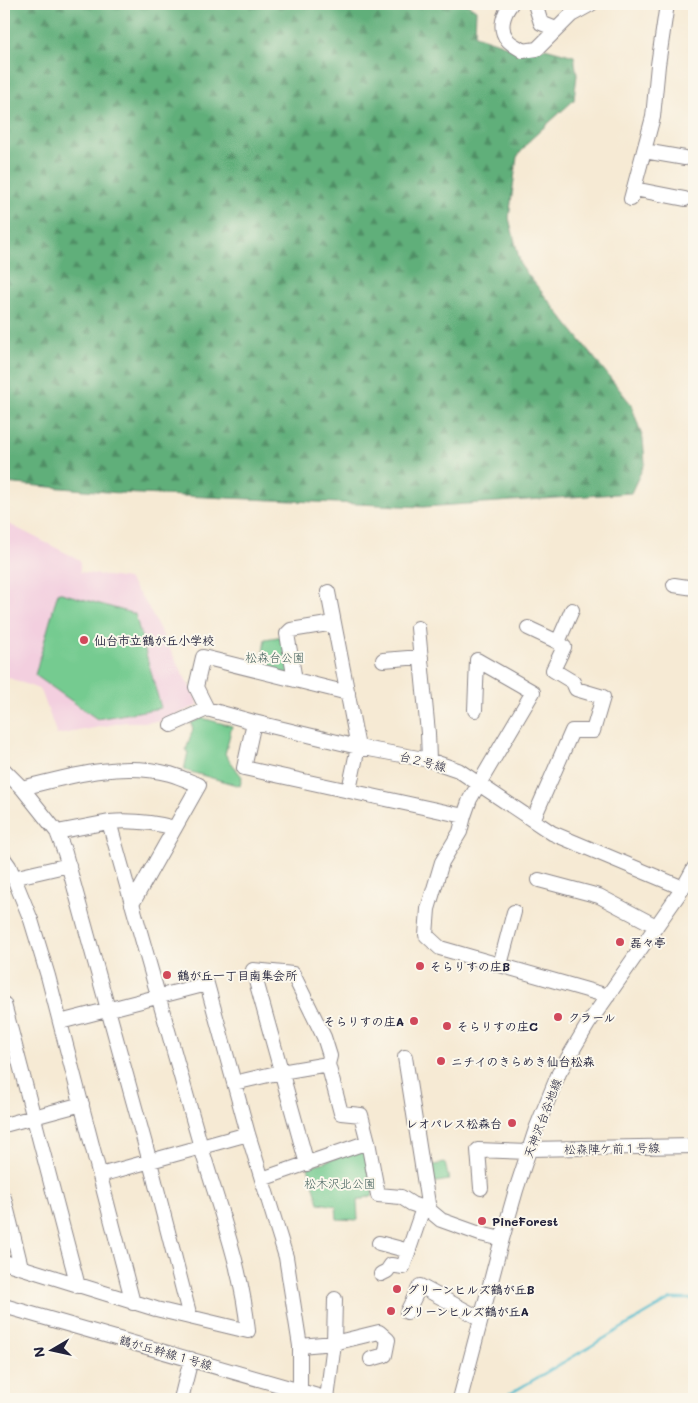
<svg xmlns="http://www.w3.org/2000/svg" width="698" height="1403" viewBox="0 0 698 1403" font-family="Mali,'Klee One',sans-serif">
<defs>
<pattern id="forest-firs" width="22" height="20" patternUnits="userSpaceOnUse" patternTransform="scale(1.25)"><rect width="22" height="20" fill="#60af7a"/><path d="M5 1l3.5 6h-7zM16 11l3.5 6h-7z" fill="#4f8e65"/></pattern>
</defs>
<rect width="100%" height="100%" fill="#fbf7ec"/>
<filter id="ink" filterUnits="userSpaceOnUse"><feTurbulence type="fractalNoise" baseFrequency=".02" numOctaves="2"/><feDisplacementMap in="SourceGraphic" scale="10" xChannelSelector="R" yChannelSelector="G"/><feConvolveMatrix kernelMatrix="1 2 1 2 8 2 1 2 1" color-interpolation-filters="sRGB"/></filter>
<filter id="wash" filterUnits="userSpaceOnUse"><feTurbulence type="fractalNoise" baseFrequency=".0096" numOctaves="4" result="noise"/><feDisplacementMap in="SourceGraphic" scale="20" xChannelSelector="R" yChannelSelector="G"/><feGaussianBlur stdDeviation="1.12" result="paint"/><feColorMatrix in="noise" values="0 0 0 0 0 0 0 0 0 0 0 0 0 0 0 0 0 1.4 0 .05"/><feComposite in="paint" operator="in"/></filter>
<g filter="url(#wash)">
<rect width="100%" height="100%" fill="#f6ead4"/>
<!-- built -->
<path fill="#f3cfdf" d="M 9,524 L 80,560 L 80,572 L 128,579 L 147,605 L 199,705 L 158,722 L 126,722 L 57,735 L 41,690 L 4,676 L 4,529 Z"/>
<!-- forest -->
<path fill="url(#forest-firs)" stroke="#41685a" d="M 4,4 L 467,4 L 476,10 L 475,35 L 502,44 L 513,50 L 545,48 L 574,56 L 577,75 L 574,100 L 530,140 L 517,157 L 509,218 L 521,266 L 631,404 L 643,439 L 645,463 L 631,493 L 423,507 L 119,493 L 4,483 Z"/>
<!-- park -->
<path fill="#75cb90" stroke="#4c7666" d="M 58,592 L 135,614 L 161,708 L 97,719 L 35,675 Z
M 284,636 L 291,675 L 261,667 L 265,639 Z
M 202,718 L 232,726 L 225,754 L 242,777 L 240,786 L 184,770 L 188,752 L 186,750 L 193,729 L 191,723 Z
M 359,1151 L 365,1153 L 373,1195 L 357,1201 L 358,1220 L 337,1219 L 336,1206 L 319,1203 L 308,1167 Z
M 445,1163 L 449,1180 L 431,1183 L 428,1166 Z"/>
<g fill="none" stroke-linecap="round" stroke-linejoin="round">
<!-- stream -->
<path stroke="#52bcce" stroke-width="2.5" d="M 501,1399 L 671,1299 L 694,1299"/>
</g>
</g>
<g filter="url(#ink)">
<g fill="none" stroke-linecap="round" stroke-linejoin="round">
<defs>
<path id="minor" d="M 511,4 C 504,13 498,28 507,39 C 510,44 518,47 523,51 L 537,49 L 571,15 L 591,4
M 535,4 L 541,23 L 556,29
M 644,151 L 685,158
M 634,189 L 685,199
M 631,199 L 653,117 L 658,65 L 667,4
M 674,585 L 694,588
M 328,592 L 358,747 L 349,790
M 418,628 L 428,733 L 429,760
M 528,628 L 558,642
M 383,660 L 421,657
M 295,680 L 287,634 L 291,630 L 334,623
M 207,709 L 196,687 L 203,657 L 348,693
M 254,722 L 244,768 L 464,816 L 470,799 L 533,692 L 477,660 L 475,710
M 171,725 L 207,709 L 254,722 L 358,747 L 429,760 L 458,770 L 552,833 L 683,888
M 4,770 L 22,788 L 57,832 L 65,853 L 150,1162 L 190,1317
M 22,788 C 70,776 121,761 170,774 C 180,777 189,781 199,785 L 132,904
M 464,816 L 460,832 L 442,862 L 428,909 L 426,935 L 440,948 L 608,996
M 533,820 L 572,731 L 593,731 L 603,697 L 576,689 L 573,682 L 553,670 L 564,647 L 558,642 L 572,610
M 109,822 C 132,820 152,822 175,828
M 4,859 L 9,866 L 31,920 L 48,976 L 133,1303
M 13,878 L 69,865
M 539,880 L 599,896 L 656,926
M 500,965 L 514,912
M 4,1004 L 78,1286
M 60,1022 L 207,984 L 248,1134 L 286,1257 L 300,1346 L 300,1392
M 405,1057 L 429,1210 L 441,1220 L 480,1234 L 502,1239
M 234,1083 L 281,1072 L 328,1064
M 4,1125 L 82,1104
M 529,1149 L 694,1146
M 307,1164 L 253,970 L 293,974 L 324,1037 L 330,1056 L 328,1064 L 341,1113 L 361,1115 L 368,1142 L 378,1195 L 401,1197 L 412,1204 L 429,1210
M 100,1175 L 248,1134
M 262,1179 L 368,1142
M 481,1188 L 478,1150 L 528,1152
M 4,1198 L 21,1267
M 379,1243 L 409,1251
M 4,1262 L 156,1309 L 248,1331 C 242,1266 217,1203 199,1140 C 169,1034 139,928 109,822 L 57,832
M 381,1274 L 387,1271 L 391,1265 L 403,1267 L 423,1208
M 4,1306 L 328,1399
M 407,1312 L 420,1286 L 481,1319
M 300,1346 L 334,1343 L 335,1299
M 181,1399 L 191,1359
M 327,1399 L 334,1343 L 379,1332 L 388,1340 L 385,1355 L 371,1359
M 460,1399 L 502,1239 L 516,1190 L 536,1129 L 559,1073 L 588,1024 L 683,888 L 694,868"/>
</defs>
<!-- minor casing -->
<use href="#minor" stroke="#8c8688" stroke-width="16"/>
<!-- minor -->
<use href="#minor" stroke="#fff" stroke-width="14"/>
</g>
</g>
<!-- markers -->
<g fill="#d1495b" stroke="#fbf7ec" stroke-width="2">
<circle cx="84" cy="640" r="5"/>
<circle cx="620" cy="942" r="5"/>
<circle cx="420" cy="966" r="5"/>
<circle cx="167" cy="975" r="5"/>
<circle cx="558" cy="1017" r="5"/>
<circle cx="414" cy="1021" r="5"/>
<circle cx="447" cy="1026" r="5"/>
<circle cx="441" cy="1061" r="5"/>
<circle cx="512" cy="1123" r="5"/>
<circle cx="482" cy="1221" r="5"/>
<circle cx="397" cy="1289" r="5"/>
<circle cx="391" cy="1311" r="5"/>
</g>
<g text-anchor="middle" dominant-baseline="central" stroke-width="4" stroke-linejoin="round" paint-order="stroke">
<!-- poi labels -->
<g font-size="12" font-weight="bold" fill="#22223b" stroke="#fbf7ec" text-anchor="start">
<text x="94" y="640">仙台市立鶴が丘小学校</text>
<text x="630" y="942">磊々亭</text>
<text x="430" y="966">そらりすの庄B</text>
<text x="177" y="975">鶴が丘一丁目南集会所</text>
<text x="568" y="1017">クラール</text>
<text x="404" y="1021" text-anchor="end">そらりすの庄A</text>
<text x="457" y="1026">そらりすの庄C</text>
<text x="451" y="1061">ニチイのきらめき仙台松森</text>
<text x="502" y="1123" text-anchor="end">レオパレス松森台</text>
<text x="492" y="1221">PineForest</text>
<text x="407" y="1289">グリーンヒルズ鶴が丘B</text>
<text x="401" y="1311">グリーンヒルズ鶴が丘A</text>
</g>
<!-- park labels -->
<g font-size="12" fill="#3f5d59" stroke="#fbf7ec">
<text x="275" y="657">松森台公園</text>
<text x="340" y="1183">松木沢北公園</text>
</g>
<!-- street labels -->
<g font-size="12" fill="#22223b" stroke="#fbf7ec">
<text transform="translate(423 761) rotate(14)">台２号線</text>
<text transform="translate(542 1118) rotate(-69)">天神沢台谷地線</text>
<text transform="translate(612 1148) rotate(-1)">松森陣ケ前１号線</text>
<text transform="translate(166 1352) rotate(16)">鶴が丘幹線１号線</text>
</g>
</g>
<!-- margin -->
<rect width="698" height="1403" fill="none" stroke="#fbf7ec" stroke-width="20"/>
<!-- north arrow -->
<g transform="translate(52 1350) rotate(261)" stroke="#fbf7ec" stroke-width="4" paint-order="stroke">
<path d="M0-4L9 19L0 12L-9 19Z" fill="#22223b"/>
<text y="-8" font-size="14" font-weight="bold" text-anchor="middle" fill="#22223b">N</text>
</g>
</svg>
